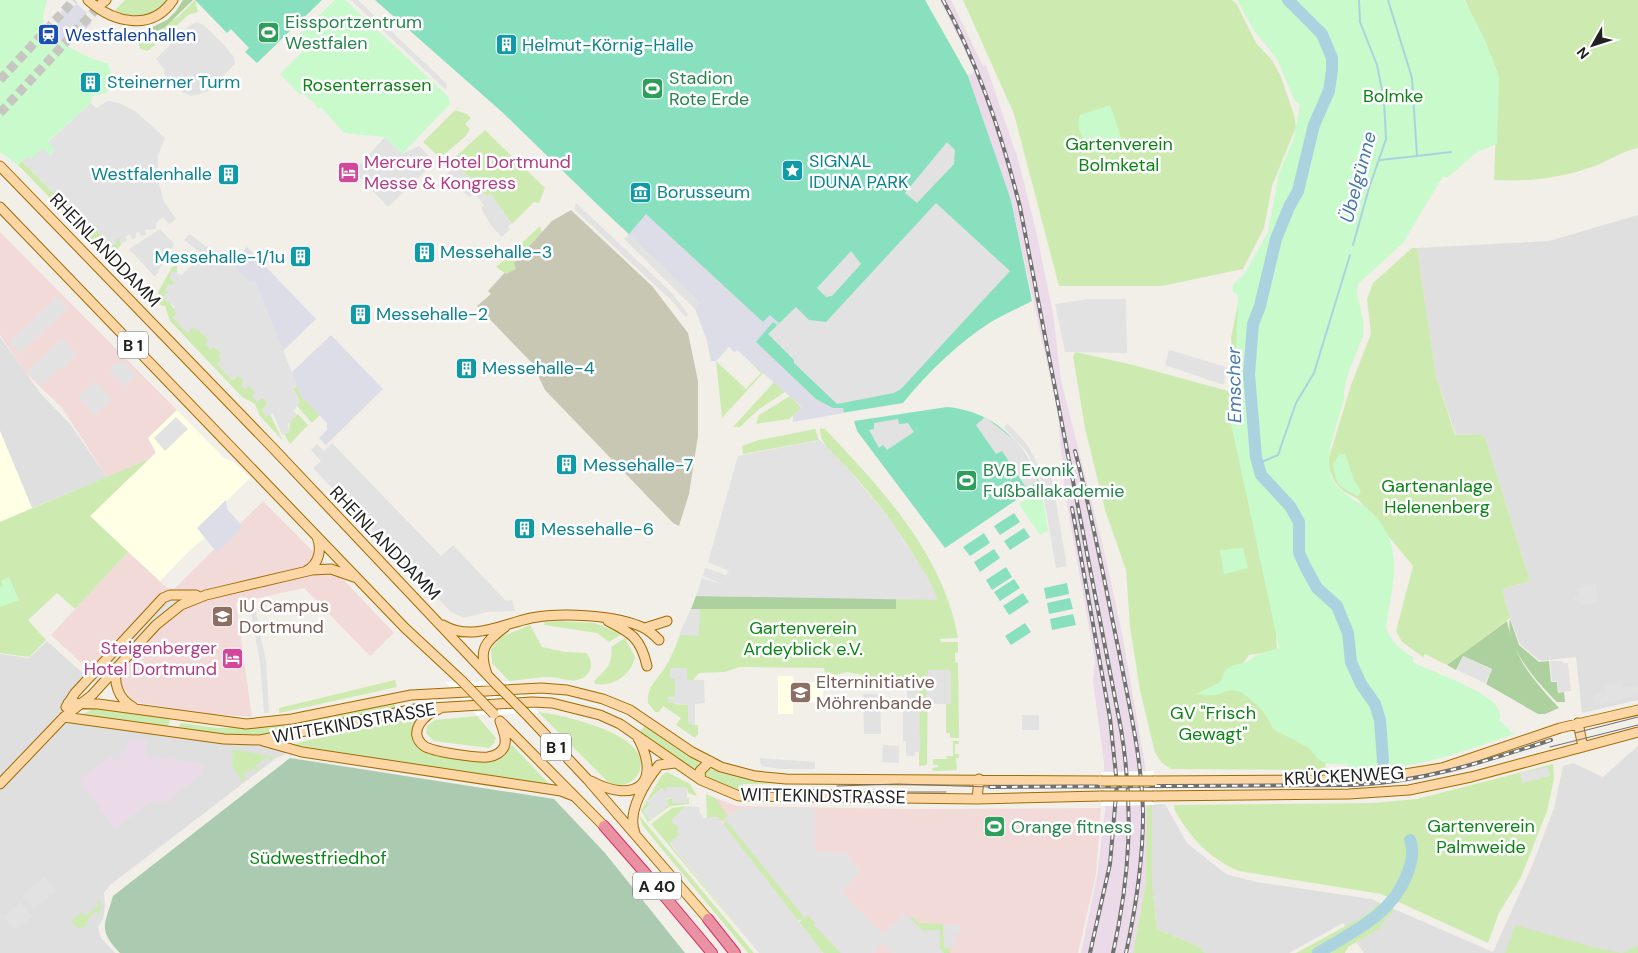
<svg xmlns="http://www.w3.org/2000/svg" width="1638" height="953" viewBox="0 0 1638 953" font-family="'DM Sans',sans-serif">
<rect width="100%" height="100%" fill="#f2efe9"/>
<!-- residential -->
<path fill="#e0dfdf" d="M 1638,215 L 1638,700 L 1582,713 L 1576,657 L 1540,661 L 1520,644 L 1510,618 L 1502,589 L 1530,581 L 1485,437 L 1481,434 L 1456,435 L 1436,376 L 1417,248 L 1549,241 Z
M 0,337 L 41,394 L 70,424 L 107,477 L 32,508 L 0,431 Z
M 47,641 L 87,677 L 67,703 L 63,715 L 0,782 L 0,654 L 29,658 Z
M 65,717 L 255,741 L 286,749 L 285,754 L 275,759 L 110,885 L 104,893 L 105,907 L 103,919 L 98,927 L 101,938 L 115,953 L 0,953 L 0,787 Z
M 1638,746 L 1638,953 L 1364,953 L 1343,923 L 1289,953 L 1205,953 L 1202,948 L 1157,929 L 1152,883 L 1152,805 L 1165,804 L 1187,843 L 1226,874 L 1256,882 L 1371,899 L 1493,952 L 1532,866 L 1554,808 L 1563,766 L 1573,763 L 1603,777 Z"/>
<!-- commercial -->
<path fill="#f2dad9" d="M 0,232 L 177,410 L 149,437 L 156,452 L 149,459 L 107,477 L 62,408 L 25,372 L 0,335 Z
M 263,501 L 335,574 L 339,575 L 394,633 L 370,656 L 304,588 L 236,603 L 252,717 L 213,714 L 133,702 L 123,687 L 90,671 L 51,635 L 128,552 L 167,588 L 174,589 Z
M 707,795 L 737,806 L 914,809 L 1101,808 L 1096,875 L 1078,953 L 827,953 L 718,816 Z"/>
<!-- industrial -->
<path fill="#ebdbe8" d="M 940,0 L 951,0 L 983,66 L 986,65 L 1018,159 L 1036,231 L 1053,313 L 1061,380 L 1105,555 L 1122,633 L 1146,771 L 1148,823 L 1146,881 L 1133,953 L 1081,953 L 1097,876 L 1105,811 L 1104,763 L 1093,681 L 1095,661 L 1064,487 L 1058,413 L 1011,200 L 968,76 L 975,71 Z
M 128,739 L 147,742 L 145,755 L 203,764 L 201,774 L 164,804 L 162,800 L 157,804 L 153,800 L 115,829 L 79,780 L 110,757 L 114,762 L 120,758 L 122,750 L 126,751 Z"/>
<!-- education -->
<path fill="#ffffe5" d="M 177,410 L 224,458 L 234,462 L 250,478 L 199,528 L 207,536 L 190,550 L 160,581 L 90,516 L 156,453 L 148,438 Z
M 0,431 L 32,508 L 0,522 Z
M 778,676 L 793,676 L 794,682 L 823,682 L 823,702 L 793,703 L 793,714 L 778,714 Z"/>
<!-- construction -->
<path fill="#c7c7b4" d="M 571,210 L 652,286 L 688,333 L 698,381 L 698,436 L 689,494 L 679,526 L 673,523 L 545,390 L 532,363 L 477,306 L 491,294 L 488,291 L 552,221 Z"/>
<!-- grass -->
<path fill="#cdebb0" d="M 125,0 L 168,0 C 153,19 134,18 114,11 Z
M 195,0 L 198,12 L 188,15 L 174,28 L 168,28 L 165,36 L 148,51 L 140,49 L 137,39 L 140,33 L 144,34 L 178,17 Z
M 963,0 L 1232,0 L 1236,3 L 1256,43 L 1272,60 L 1281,77 L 1294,115 L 1296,127 L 1272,186 L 1264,228 L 1243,269 L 1162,286 L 1059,286 L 1014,114 Z
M 1465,0 L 1638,0 L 1638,148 C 1623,151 1609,160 1595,166 C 1561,178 1530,182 1494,180 L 1498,73 Z
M 455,110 L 467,114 L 471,118 L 465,124 L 470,129 L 466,136 L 440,158 L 423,142 Z
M 485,130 L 545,188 L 539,203 L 534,202 L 512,224 L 490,194 L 487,197 L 481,191 L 484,188 L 456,166 L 452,169 L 450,166 L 452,160 Z
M 22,161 L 71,211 L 75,207 L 83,215 L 79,219 L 87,221 L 91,232 L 95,228 L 108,242 L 119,238 L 121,245 L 117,249 L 96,245 L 18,165 Z
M 540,226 L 542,232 L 514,263 L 516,269 L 506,274 L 496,267 Z
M 1412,248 L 1417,248 L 1436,376 L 1455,435 L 1481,434 L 1485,437 L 1530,581 L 1502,589 L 1510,618 L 1447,665 L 1425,654 L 1423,657 L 1402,642 L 1396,631 L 1413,566 L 1358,499 L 1343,491 L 1335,482 L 1327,464 L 1351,385 L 1371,334 L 1367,299 L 1373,283 Z
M 177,265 L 177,273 L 172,272 L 170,279 L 174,281 L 173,285 L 166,291 L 170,293 L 168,300 L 177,314 L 173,317 L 199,330 L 209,340 L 206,344 L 211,349 L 214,346 L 221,353 L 222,360 L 218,364 L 233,380 L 238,375 L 245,382 L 242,385 L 245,389 L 249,385 L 255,392 L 258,401 L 262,397 L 268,404 L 262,410 L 266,416 L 270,414 L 283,441 L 260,416 L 255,404 L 242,397 L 170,321 L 165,306 L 160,305 L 158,292 L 172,267 Z
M 1242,284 L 1258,404 L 1237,400 L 1232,426 L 1276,628 L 1277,651 L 1249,655 L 1238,670 L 1326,762 L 1325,770 L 1171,769 L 1162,763 L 1155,753 L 1140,690 L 1130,627 L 1126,570 L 1105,510 L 1085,428 L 1073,356 L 1076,352 L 1133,365 L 1228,391 L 1237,399 L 1231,338 Z
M 716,361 L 746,389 L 761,373 L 750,362 L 752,361 L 764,372 L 722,418 Z
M 774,382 L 785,392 L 758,410 L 740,427 L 733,427 Z
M 297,385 L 301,396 L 320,415 L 312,423 L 297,406 L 300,401 L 293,389 Z
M 790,396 L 802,408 L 789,419 L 756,424 L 759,415 Z
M 298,414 L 308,425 L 290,444 L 284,434 L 289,432 L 290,421 Z
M 820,428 L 825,429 C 881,488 944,555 958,638 L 940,639 L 941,642 L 958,642 L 958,652 L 955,653 L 955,662 L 958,663 L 959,738 L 950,738 L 950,733 L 946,733 L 946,704 L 951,704 L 928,670 L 927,765 L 919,766 L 919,678 L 878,678 L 847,672 L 826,678 L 824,668 L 739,667 L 725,672 L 699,673 L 693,680 L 687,680 L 687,668 L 671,668 L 670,678 L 677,678 L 675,680 L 675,704 L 688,705 L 689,725 L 698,725 L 698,734 L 695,738 L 676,725 L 681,718 L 663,706 L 659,712 L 655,712 L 648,703 C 646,687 658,679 666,666 C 675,651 683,625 691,609 L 895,609 L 896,598 L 937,599 C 915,552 885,509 849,470 C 838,458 819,446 820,428 Z
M 815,429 L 819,440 L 743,454 L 742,446 L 759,440 Z
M 149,459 L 90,516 L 128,552 L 75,609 L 57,593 L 28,620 L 46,640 L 29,657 L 0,653 L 0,522 Z
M 557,621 L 595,623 L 622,634 L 609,642 L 597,633 L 544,625 L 545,622 Z
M 530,625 L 542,647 L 565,652 L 586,653 C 595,663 592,676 577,680 C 569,682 557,677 549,677 C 535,677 522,680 509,681 L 492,663 L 491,649 L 501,637 Z
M 625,638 L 635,657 C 631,675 614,687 595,684 L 594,681 C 605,671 614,663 611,647 Z
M 395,680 L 397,687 L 279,713 L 279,708 Z
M 395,701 L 395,708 L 303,729 L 258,736 L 223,736 L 178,727 L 181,723 L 218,728 L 277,726 Z
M 97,707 L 170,719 L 168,727 L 83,714 Z
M 538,712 C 563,715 617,728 634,748 C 651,766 634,791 610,784 Z
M 477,716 L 496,738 L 494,743 L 489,748 L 434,741 L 426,733 L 427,726 L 435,720 Z
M 416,718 L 413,728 L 415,740 L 486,762 L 501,757 L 512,745 L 551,786 L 294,745 L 300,742 Z
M 646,724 L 699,760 L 698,766 L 691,770 L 639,733 Z
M 953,741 L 959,741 L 959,744 L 955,744 L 955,754 L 959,754 L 959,758 L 956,758 L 957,770 L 933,771 L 932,768 L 938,767 L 938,765 L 933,765 L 933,759 L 946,759 L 947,756 L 953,756 Z
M 232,749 L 275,757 L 271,760 L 267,757 L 256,766 L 259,770 L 256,772 L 253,768 L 243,775 L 246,780 L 242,781 L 233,768 Z
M 1553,764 L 1554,779 L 1547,811 L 1521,877 L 1499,913 L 1488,943 L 1381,894 L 1239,871 C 1208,858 1190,837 1174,809 L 1174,805 L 1372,803 L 1417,799 Z
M 709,769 L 763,781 L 832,783 L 743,784 L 743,792 L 843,792 L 843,795 C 798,794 748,802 707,780 L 704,772 Z
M 667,772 L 690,784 L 697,796 L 688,793 L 687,787 L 667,787 L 666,793 L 662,788 L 647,801 L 650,805 L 643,811 L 650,820 L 668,805 L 666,800 L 672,798 L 672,803 L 686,803 L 686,798 L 689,798 L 689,804 L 670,806 L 648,822 L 641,810 L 662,775 Z
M 706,794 L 715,798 L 728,816 L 721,822 L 718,817 L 707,818 Z
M 1147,805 L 1152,805 L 1152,883 L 1157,929 L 1202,948 L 1205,953 L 1133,953 L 1146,881 Z
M 686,806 L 672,820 L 679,828 L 679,835 L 670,844 L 759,953 L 651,824 L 672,808 Z
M 638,814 L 754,953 L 748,953 L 643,826 Z
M 727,821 L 804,917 L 798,921 L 723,824 Z
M 100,900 L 101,909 L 99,915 L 96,911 L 85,923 L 88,926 C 80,929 76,928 71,921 L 82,912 L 85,916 L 99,905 L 96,902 Z
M 1379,903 L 1395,910 L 1381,924 L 1382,927 L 1348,947 L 1345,953 L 1296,953 L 1366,915 Z
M 808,915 L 816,923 L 814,925 L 841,953 L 823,953 L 799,922 Z
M 913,917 L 919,923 L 943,924 L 944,947 L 950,948 L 950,953 L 944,953 L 910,918 Z
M 1515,925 L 1589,946 L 1622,953 L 1638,946 L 1638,953 L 1505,953 Z"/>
<!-- forest -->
<path fill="#add19e" d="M 183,0 L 193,0 L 165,27 L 147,35 L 142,32 L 167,20 L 176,11 Z
M 696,596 L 896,598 L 896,609 L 691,609 Z
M 1510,619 L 1519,645 L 1539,662 L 1549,661 L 1551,682 L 1557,682 L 1558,693 L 1564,692 L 1565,702 L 1557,702 C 1539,684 1504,646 1510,619 Z
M 1507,621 C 1515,660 1533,680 1559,708 L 1545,714 L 1538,714 L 1486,684 L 1492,669 L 1463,656 L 1456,670 L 1447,665 Z"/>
<!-- cemetery -->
<path fill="#aacbaf" d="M 290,758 L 554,799 L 605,853 L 685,953 L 120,953 C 97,929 105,925 113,896 Z"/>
<!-- park -->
<path fill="#c8facc" d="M 0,0 L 47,0 C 46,6 43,14 43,20 C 45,38 91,61 108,63 L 114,85 L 106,93 L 92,96 L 91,103 L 48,141 L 55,150 L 49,155 L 30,159 L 27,156 L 18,165 L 0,152 Z
M 335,0 L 345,0 L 448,96 L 450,104 L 402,154 L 385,137 L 344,133 L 321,107 L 318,109 L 313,101 L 310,100 L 303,93 L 300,95 L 280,74 L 306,48 L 297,37 Z
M 1237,0 L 1464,0 L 1485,40 L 1499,77 L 1497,144 L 1477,152 L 1447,178 L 1443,176 L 1403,243 L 1358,284 L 1357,294 L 1363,320 L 1363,336 L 1348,374 L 1344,391 L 1344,399 C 1339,419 1330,439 1329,459 C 1328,487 1345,494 1365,507 C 1375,513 1387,530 1390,541 C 1400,569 1389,600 1386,628 C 1390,640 1402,652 1413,657 L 1413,662 C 1429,672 1511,696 1499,720 L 1514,734 C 1460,753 1407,772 1348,770 L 1347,764 L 1328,764 L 1318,759 L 1309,748 L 1273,729 C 1270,717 1246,689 1231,690 C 1226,691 1221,694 1216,695 C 1209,696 1203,694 1196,694 L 1220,682 C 1223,679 1223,674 1225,671 C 1232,662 1248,666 1254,656 L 1279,648 L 1229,413 L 1240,411 L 1236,351 L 1238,295 L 1233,292 L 1233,285 L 1245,273 L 1268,232 L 1279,173 L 1294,138 L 1300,105 L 1295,101 L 1277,59 L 1255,32 Z
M 1110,105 L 1124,146 L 1096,153 C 1086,142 1074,131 1080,115 Z
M 1340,454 L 1345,454 L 1354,480 L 1361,491 L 1358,496 C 1339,487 1336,484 1333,464 Z
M 1041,490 L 1048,530 L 1040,535 L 1019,504 Z
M 1243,548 L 1248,568 L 1224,574 L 1220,550 Z
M 9,577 L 19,600 L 0,607 L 0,587 L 3,586 L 1,581 Z"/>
<!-- pitch -->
<path fill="#88e0be" d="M 195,0 L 322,0 L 257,63 L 245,52 L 249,48 L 231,29 L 227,33 Z
M 375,0 L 925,0 L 968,76 L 1011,200 L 1032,301 C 1019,308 1004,314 991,322 C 958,343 927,373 903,403 L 823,416 L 602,209 L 502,112 Z
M 947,407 C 993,411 1025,442 1040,484 L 945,548 L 857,431 L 854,421 Z
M 1014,513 L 1020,522 L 1000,535 L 994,526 Z
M 1024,528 L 1030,537 L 1010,550 L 1004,541 Z
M 984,533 L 990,543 L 970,556 L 963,547 Z
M 994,549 L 1000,558 L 980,572 L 974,562 Z
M 1006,567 L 1012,577 L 992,590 L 986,580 Z
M 1014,579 L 1020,588 L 1000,601 L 994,592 Z
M 1067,583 L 1069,594 L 1046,599 L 1044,588 Z
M 1023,593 L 1029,602 L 1009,615 L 1003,606 Z
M 1070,598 L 1073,609 L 1049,614 L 1047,603 Z
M 1073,614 L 1076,625 L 1052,630 L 1050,619 Z
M 1025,623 L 1031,632 L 1011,645 L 1005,636 Z"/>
<!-- parking -->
<path fill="#e2e2e2" d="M 351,0 L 358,0 L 447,84 L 446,90 Z
M 196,22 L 204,25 L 225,46 L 234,57 L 235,64 L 207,92 L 191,96 L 182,92 L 164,74 L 165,70 L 156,59 L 190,25 Z
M 108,101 L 119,103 L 135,111 L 165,138 L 158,156 L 158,180 L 164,202 L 176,219 L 169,224 L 163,217 L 156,223 L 156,229 L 145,230 L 146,235 L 141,236 L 139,232 L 136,233 L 136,238 L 132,239 L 130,235 L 126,236 L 127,241 L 120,243 L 119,238 L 116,239 L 117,244 L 109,246 L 95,228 L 91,232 L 84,225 L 87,221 L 86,220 L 82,223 L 79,219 L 83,215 L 75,207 L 71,211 L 22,161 L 28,156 L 31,159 L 43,148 L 50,155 L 55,150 L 48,142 L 91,103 L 96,108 Z
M 385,137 L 402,154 L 419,146 L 435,162 L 388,207 L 354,171 Z
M 947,142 L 955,150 L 954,164 L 917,203 L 905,193 Z
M 456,166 L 484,188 L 481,192 L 486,197 L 491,194 L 511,223 L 508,227 L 510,229 L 502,237 L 492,227 L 481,208 L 484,205 L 474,193 L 470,197 L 452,185 L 444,177 Z
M 576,203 L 672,293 L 688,314 L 686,318 L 673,302 L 574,209 Z
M 936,203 L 1010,271 L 901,389 L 894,393 L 837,404 L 794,363 L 794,360 L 768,334 L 796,307 L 809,320 L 826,322 Z
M 160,229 L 174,244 L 155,277 L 129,249 Z
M 190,234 L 205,246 L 233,259 L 232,264 L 250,283 L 255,281 L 297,385 L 293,389 L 300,401 L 293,411 L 297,415 L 288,424 L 289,432 L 282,435 L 273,413 L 266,417 L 262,410 L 268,404 L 262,397 L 257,402 L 252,396 L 255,392 L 249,386 L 245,389 L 241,385 L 244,382 L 238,375 L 232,380 L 217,364 L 221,360 L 218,356 L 221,353 L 215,346 L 211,350 L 205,344 L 209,340 L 199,330 L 197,331 L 194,327 L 187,333 L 173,318 L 177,314 L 173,309 L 175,307 L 163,298 L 165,293 L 170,293 L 165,291 L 168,284 L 173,285 L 174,281 L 170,279 L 172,271 L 182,275 L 202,254 L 184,240 Z
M 629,234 L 700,303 L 695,309 L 624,239 Z
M 851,251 L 861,264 L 832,296 L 826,297 L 817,288 Z
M 57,297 L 68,308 L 20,353 L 9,342 Z
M 1088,299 L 1126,299 L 1127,353 L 1065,352 L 1055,304 Z
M 62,338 L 77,354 L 64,368 L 61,366 L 41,386 L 27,372 Z
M 1169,350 L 1226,367 L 1224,385 L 1165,365 Z
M 115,362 L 118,364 L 124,362 L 137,376 L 132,378 L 125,387 L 109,371 Z
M 95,381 L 112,399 L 95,415 L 78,397 Z
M 176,417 L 188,429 L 165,451 L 154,438 Z
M 985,417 L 1017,442 L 1028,459 L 1038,482 L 1027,489 L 1002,451 L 996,454 L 976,425 Z
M 898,419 L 899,424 L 908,423 L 914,432 L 887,450 L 883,445 L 879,448 L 869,430 L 874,429 L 874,423 Z
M 1007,423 L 1027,444 L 1042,473 L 1038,474 L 1027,452 L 1004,428 Z
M 820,440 L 849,470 L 889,518 L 928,578 L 938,600 L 696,596 L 702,578 L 725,585 L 703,576 L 705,568 L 726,575 L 729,571 L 708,562 L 738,456 Z
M 332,443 L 441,556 L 453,545 L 506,601 L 512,600 L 515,611 L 487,612 L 464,618 L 451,612 L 313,468 L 321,461 L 311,450 L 317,444 L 324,451 Z
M 1051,474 L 1067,566 L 1056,568 L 1040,476 Z
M 1596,584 L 1597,602 L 1580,606 L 1579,601 L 1574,601 L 1573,596 L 1578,595 L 1576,589 Z
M 167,598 L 174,600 L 174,605 L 98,684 L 92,679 Z
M 691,609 L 700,609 L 699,636 L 679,635 Z
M 256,612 L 266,662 L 269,713 L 264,713 L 260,662 L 251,613 Z
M 1463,656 L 1492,670 L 1485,683 L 1457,670 Z
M 1550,661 L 1563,661 L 1563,663 L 1568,663 L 1571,691 L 1558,692 L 1557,681 L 1552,681 Z
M 670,668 L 687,668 L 687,680 L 704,680 L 705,703 L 695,704 L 695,725 L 689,725 L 688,705 L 668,702 L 668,697 L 675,697 L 675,680 L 677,680 L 670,678 Z
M 928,670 L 951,670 L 951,704 L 927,704 L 925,676 L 928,675 Z
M 1621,682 L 1622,688 L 1638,685 L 1638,695 L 1596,705 L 1593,695 L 1606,692 L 1605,686 Z
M 907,684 L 919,684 L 920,752 L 915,752 L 915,756 L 906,756 L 906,741 L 903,741 L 903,701 L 907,700 Z
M 863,694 L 880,694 L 881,734 L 864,734 Z
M 1022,715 L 1039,715 L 1039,730 L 1022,730 Z
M 883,745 L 899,746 L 899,763 L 882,762 Z
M 760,758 L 815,762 L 815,769 L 782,769 L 761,766 Z
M 1548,767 L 1550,776 L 1522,783 L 1520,773 Z
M 667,787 L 687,787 L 687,803 L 672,803 L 672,798 L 669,798 L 666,800 L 668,805 L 650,820 L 643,811 L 650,806 L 647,801 L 662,788 L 666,792 Z
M 686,806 L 699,807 L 700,813 L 704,818 L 718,817 L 823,953 L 759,953 L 670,843 L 679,834 L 677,831 L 679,828 L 671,821 Z
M 739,808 L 815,808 L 815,852 L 848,853 L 849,859 L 861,871 L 841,892 L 883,934 L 905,913 L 929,937 L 923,930 L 940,930 L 940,947 L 934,942 L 944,953 L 892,953 L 882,943 L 873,953 L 841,953 L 814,925 L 815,923 L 808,915 L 805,918 L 725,819 Z
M 44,877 L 56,891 L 34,909 L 22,895 Z
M 20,902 L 32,916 L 16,930 L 3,917 Z
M 943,924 L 960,925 L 960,933 L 955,934 L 955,947 L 944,948 Z"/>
<!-- plaza -->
<path fill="#dddde8" d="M 70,2 L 74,6 L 77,4 L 87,13 L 85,16 L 92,23 L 82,33 L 74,26 L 57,45 L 55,39 L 53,41 L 52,37 L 47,35 L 64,17 L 60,12 Z
M 646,214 L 763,322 L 770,315 L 779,323 L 777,325 L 773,322 L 756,342 L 816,399 L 833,408 L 843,408 L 844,413 L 793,422 L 793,416 L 802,407 L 737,350 L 734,352 L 729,347 L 716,361 L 711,361 L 707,341 L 695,309 L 700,303 L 629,234 Z
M 247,247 L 316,319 L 283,351 L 255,281 L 250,283 L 232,264 Z
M 331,335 L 383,389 L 326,445 L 319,438 L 327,430 L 327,423 L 301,396 L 292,372 Z
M 226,500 L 227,509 L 243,527 L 217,553 L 197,528 Z"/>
<!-- pier -->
<path fill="#fff" d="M 509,681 L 539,713 L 477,715 L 445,682 Z
M 1154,771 L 1154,805 L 1101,806 L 1101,772 Z"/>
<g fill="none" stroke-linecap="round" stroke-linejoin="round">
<!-- stream -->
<path stroke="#aad3df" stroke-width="2" d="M 1417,156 L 1451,152
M 1380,160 L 1417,156 L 1412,78 L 1388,0
M 1353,245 L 1369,188 L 1386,139 L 1384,100 L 1377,65 L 1360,22 L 1359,0
M 1257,467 L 1264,461 L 1278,455 L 1296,403 L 1314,373 L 1350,255"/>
<!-- river -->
<path stroke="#aad3df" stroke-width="12" d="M 1288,0 L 1322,34 L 1332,58 L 1332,70 L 1329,91 L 1314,125 L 1298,191 L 1289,207 L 1276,239 L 1260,306 L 1253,324 L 1249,374 L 1256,457 L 1261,475 L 1290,506 L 1299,522 L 1299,553 L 1306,568 L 1317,588 L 1337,606 L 1348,633 L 1351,662 L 1361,684 L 1375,704 L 1380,720 L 1383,761
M 1318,953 C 1352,932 1390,916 1406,877 C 1411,864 1415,853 1410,840"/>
<!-- major-tunnel -->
<path stroke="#c8c6c1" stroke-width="9" stroke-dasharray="9 4.5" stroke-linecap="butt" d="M 0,80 L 74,0
M 0,113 L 101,4"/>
<defs>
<path id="major" d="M 88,0 C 113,23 152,32 173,0
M 101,4 L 106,0
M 0,166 L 271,446 L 494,682
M 0,207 L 405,628 L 462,681
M 306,571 C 319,565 322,549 317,537
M 608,621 C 632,633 641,639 647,666
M 443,625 C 471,642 503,624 531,618 C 561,612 617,615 644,628 C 650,631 655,636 659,640
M 645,628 L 667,621
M 117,667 C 113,682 118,699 133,707
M 487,674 C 478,649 485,642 505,627
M 68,703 L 98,704 L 246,724 L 292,719 L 411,695 L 541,688 L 567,690 L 603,699 L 630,710 L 692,752 L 721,767 L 755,776 L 786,779 L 1101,781
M 66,707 L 75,693 L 163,598 L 170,595 L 196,595
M 439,709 C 425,714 406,732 424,746 C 433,752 476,758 488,757 C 494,756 501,753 504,747 C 508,739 502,728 500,721
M 525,713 L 588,780 L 708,919
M 64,717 L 224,739 L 260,740 L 415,709 L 532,702 L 552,703 L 600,715 L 620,724 L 701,780 L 739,796 L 977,799 L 1101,796
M 502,723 L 604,826
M 1578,723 L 1583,747
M 263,741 L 302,752 L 561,791 L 574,796
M 701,780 L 700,771 L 710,761
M 591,781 C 636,805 663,783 637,736
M 1154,781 L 1323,780 L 1405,774 L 1442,768 L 1560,728 L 1638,710
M 0,784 L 64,717 L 92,695 L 156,625 L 181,605 L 206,595 L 312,570 L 331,569 L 354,577
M 1154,796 L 1349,794 L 1409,790 L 1471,777 L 1638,732
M 977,799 L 979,779
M 635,833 C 626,812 646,781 659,765 L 675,763"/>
<path id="highway" d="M 604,826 L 646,874 L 712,953
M 708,919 L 735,953"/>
</defs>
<!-- major casing -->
<use href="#major" stroke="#a06b00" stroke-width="11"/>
<!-- highway casing -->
<use href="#highway" stroke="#dc2a67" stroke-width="12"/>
<!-- major -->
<use href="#major" stroke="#fcd6a4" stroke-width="9"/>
<!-- highway -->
<use href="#highway" stroke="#e892a2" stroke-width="10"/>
<!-- tram -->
<path stroke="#707070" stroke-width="1" d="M 1575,733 L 1638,717
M 1550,747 L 1638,725
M 837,786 L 898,784 L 990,787
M 861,792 L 946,792"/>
<defs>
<path id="rail" d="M 943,0 C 979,65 1002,135 1020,207 L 1121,729 C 1134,808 1130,876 1113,953
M 1075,451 C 1093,518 1105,585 1119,652 C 1129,705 1142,759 1143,814 C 1143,861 1136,907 1126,953
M 1072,508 L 1110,718 L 1117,784 L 1110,864 L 1090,953
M 990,787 L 1354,785 C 1423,782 1486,761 1551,740
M 744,791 L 838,791"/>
</defs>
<!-- rail casing -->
<use href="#rail" stroke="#707070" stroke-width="4"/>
<!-- rail -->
<use href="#rail" stroke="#fff" stroke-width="2" stroke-dasharray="5.5" stroke-linecap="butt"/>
<defs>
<path id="major-bridge" d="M 462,681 L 494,714
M 494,682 L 525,713
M 1101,781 L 1154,781
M 1101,796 L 1154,796"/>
</defs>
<!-- major-bridge casing -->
<use href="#major-bridge" stroke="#a06b00" stroke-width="11" stroke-linecap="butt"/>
<!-- major-bridge -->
<use href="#major-bridge" stroke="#fcd6a4" stroke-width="9"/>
</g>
<!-- icons -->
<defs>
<symbol id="stadium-square" viewBox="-11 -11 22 22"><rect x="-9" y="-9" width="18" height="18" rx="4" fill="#2e9e5b" stroke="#fff"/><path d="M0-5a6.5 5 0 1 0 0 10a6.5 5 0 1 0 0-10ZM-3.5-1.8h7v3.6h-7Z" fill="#fff"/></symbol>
<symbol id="station-square" viewBox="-11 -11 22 22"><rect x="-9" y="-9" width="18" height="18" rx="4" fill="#1a4fb4" stroke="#fff"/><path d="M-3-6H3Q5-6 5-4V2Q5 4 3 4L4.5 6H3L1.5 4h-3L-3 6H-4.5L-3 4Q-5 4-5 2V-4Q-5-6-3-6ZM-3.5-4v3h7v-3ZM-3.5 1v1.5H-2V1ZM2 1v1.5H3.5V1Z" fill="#fff"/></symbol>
<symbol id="building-square" viewBox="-11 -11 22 22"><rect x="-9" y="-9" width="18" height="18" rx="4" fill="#0f9aa8" stroke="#fff"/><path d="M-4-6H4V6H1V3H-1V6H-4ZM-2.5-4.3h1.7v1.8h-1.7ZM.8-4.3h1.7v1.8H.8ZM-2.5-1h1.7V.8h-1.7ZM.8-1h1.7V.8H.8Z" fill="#fff"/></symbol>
<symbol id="sight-square" viewBox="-11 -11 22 22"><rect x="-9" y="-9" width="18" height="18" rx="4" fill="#0f9aa8" stroke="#fff"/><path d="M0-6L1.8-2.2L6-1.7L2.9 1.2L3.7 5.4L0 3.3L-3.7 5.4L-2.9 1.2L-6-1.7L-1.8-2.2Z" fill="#fff"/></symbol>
<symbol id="hotel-square" viewBox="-11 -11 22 22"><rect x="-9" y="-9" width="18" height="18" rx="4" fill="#d1479c" stroke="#fff"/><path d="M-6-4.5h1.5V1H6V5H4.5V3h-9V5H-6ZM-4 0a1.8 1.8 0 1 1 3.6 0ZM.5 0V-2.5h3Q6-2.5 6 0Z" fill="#fff"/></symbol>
<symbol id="museum-square" viewBox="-11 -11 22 22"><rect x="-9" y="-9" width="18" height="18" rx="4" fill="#0f9aa8" stroke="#fff"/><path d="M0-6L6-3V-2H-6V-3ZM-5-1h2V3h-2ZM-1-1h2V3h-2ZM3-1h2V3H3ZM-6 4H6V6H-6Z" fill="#fff"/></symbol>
<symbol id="university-square" viewBox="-11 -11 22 22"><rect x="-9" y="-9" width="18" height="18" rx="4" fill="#8d6e63" stroke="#fff"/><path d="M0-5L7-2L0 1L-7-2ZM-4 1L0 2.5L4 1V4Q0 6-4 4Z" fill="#fff"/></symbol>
<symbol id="school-square" viewBox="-11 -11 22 22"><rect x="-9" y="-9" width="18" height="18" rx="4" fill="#8d6e63" stroke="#fff"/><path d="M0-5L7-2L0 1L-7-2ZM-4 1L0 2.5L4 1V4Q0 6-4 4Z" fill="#fff"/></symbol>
</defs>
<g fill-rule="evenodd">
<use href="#stadium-square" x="256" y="20" width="25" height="25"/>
<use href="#station-square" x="36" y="22" width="25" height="25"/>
<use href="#building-square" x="494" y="32" width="25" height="25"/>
<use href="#building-square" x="78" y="70" width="25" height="25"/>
<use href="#stadium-square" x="640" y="76" width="25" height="25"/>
<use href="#sight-square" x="780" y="158" width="25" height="25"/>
<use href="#hotel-square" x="336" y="160" width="25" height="25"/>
<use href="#building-square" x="216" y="162" width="25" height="25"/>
<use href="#museum-square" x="628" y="180" width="25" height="25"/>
<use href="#building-square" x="412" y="240" width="25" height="25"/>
<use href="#building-square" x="288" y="244" width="25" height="25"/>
<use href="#building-square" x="348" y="302" width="25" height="25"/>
<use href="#building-square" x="454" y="356" width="25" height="25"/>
<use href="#building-square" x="554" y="452" width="25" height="25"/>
<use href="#stadium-square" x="954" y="468" width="25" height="25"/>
<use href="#building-square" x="512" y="516" width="25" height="25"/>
<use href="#university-square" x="210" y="604" width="25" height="25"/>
<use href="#hotel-square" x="220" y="646" width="25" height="25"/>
<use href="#school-square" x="788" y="680" width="25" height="25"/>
<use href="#stadium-square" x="982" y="814" width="25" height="25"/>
</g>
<g text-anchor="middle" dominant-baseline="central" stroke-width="5" stroke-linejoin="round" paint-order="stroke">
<!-- shield labels -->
<g fill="#fff" stroke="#646464" stroke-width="1">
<rect x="118" y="331.5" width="30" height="27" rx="4"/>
<rect x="541" y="733.5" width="30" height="27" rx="4"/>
<rect x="633" y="872.5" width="48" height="27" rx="4"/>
</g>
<g font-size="16" font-weight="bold" fill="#222">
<text x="133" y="345">B 1</text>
<text x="556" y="747">B 1</text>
<text x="657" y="886">A 40</text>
</g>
<!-- leisure labels -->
<g font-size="18" fill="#27864d" stroke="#fff" text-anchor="start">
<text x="285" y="22">Eissportzentrum<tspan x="285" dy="21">Westfalen</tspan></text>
<text x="669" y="78">Stadion<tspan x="669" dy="21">Rote Erde</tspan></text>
<text x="983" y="470">BVB Evonik<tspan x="983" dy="21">Fußballakademie</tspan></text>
<text x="1011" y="827">Orange fitness</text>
</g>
<!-- transit labels -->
<g font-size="18" fill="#164399" stroke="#fff" text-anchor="start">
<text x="65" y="35">Westfalenhallen</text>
</g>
<!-- culture labels -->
<g font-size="18" fill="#0d838f" stroke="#fff" text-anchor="start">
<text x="522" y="45">Helmut-Körnig-Halle</text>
<text x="107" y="82">Steinerner Turm</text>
<text x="809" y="161">SIGNAL<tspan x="809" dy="21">IDUNA PARK</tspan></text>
<text x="212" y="174" text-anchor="end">Westfalenhalle</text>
<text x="657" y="192">Borusseum</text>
<text x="440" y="252">Messehalle-3</text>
<text x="285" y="257" text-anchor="end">Messehalle-1/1u</text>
<text x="376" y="314">Messehalle-2</text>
<text x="482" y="368">Messehalle-4</text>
<text x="583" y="465">Messehalle-7</text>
<text x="541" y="529">Messehalle-6</text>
</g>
<!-- park labels -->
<g font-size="18" fill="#0c8416" stroke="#fff">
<text x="367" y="85">Rosenterrassen</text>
<text x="1393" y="96">Bolmke</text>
<text x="1119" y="144">Gartenverein<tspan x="1119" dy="21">Bolmketal</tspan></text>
<text x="1437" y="486">Gartenanlage<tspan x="1437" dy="21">Helenenberg</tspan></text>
<text x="803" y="628">Gartenverein<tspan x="803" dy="21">Ardeyblick e.V.</tspan></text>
<text x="1213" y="713">GV "Frisch<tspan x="1213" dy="21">Gewagt"</tspan></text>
<text x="1481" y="826">Gartenverein<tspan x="1481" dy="21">Palmweide</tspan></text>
<text x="318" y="858">Südwestfriedhof</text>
</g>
<!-- hotel labels -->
<g font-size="18" fill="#b23c85" stroke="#fff" text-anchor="start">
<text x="364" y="162">Mercure Hotel Dortmund<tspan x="364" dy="21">Messe &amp; Kongress</tspan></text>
<text x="217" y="648" text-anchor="end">Steigenberger<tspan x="217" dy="21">Hotel Dortmund</tspan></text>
</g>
<!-- street labels -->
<g font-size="18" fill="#222" stroke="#fff">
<text transform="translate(105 250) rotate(46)">RHEINLANDDAMM</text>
<text transform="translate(385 543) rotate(46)">RHEINLANDDAMM</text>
<text transform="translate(354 723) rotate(-10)">WITTEKINDSTRASSE</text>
<text transform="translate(1344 776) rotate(-3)">KRÜCKENWEG</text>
<text transform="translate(823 796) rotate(1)">WITTEKINDSTRASSE</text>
</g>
<!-- education labels -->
<g font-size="18" fill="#785e54" stroke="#fff" text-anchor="start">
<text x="239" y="606">IU Campus<tspan x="239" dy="21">Dortmund</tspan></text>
<text x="816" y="682">Elterninitiative<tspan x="816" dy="21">Möhrenbande</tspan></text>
</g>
<!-- water labels -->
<g font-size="19" font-style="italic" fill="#4a7aab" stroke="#fff">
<text transform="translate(1358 177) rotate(-75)">Übelgünne</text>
<text transform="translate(1234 385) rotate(-91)">Emscher</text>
</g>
</g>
<!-- north arrow -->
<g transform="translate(1593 45) rotate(231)" stroke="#ffffff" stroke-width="4" paint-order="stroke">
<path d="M0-4L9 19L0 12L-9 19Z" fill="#222222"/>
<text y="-8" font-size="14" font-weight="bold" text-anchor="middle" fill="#222222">N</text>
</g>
</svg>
